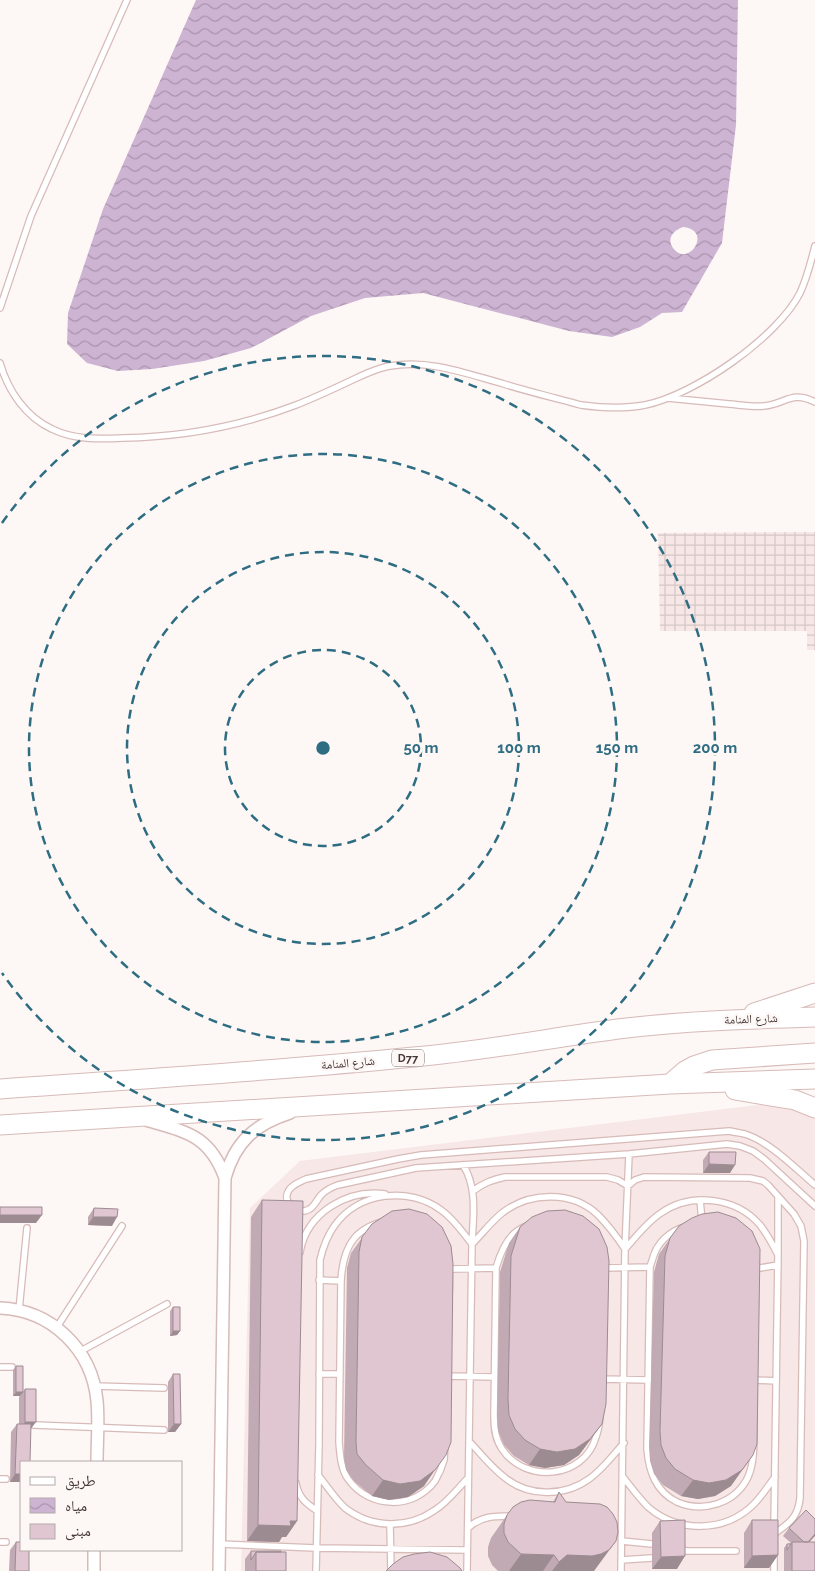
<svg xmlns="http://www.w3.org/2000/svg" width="815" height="1571" viewBox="0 0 815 1571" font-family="Raleway,'Noto Naskh Arabic',sans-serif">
<defs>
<pattern id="industrial-grid" width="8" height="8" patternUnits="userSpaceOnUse" patternTransform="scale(1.25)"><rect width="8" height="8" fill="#f7e7e6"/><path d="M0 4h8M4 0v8" fill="none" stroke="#d5c7c6"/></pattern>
<pattern id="water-waves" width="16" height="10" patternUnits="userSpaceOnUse" patternTransform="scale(1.25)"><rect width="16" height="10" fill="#ceb4d3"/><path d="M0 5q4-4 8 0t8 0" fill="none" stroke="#a993ac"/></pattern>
</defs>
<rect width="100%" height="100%" fill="#fdf7f6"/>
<!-- built -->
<path fill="#f7e7e6" d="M 775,1103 L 815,1114 L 815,1571 L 241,1571 L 250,1208 L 300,1161 Z"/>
<!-- industrial -->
<path fill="url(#industrial-grid)" d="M 815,532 L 815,650 L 807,650 L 807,631 L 660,631 L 658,533 Z"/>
<!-- water -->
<path fill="url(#water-waves)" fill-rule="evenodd" d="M 196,0 L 738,0 L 736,125 L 722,243 L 682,312 L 662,313 L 640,327 L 612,337 L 569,331 L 423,293 L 365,298 L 311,316 L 251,348 L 204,361 L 152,369 L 118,371 L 87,363 L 67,344 L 68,313 L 103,209 ZM 683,227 C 714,230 688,269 673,248 C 666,238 674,230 683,227 Z"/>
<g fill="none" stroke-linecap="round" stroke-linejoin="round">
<defs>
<path id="service" d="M 0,308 L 31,216 L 127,0
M 0,363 C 8,391 26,417 52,429 C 74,440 99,439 123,438 C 182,437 241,426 296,405 C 314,398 331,390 348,382 C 361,376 376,368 390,366 C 429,359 467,374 504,384 C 530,392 555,398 581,405 C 603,408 624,409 645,405 C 694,395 777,338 800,293 C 807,278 811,262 815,246
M 668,398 C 688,400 709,402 729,404 C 741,405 752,407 764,406 C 786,404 791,390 815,402
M 463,1165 C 478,1188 473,1218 472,1244
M 815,1185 C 795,1168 770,1142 745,1134 C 740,1133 734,1132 729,1131 L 421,1155 L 398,1159 L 306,1179 C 300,1182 293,1184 289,1190 C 282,1200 293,1212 304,1211 C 313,1210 316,1201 321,1195 C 326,1190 332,1187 338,1185 L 416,1168 L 629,1154 L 727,1144 L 740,1146 L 753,1151 L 764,1159 L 815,1206
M 473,1191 C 483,1183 492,1180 505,1177 L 607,1177 L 618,1180 L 628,1186 L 635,1180 L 644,1177 L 750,1178 L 763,1181 L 768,1185 L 794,1214 L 801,1226 L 804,1241 L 800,1498 C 798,1518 789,1523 774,1534
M 700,1200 L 702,1221
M 395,1219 C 417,1222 434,1230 444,1251 C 453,1270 448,1297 448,1319 C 447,1366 447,1413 444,1460 C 442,1467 439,1474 435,1481 C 414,1510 369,1509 348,1479 C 341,1469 340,1455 339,1442 L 341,1281 C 343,1243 357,1225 395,1219 Z
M 548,1220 C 579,1223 596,1236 602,1268 C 601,1306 601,1345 600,1383 C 600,1400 602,1420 596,1437 C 584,1479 525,1484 502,1449 C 495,1439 494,1428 494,1416 L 496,1268 C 505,1237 516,1225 548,1220 Z
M 702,1223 C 732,1227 746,1240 754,1269 C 754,1318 754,1368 754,1417 C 753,1436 756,1459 748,1477 C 735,1504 703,1513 677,1502 C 655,1491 649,1471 647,1449 L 650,1267 C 652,1261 654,1253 657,1248 C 667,1231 685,1225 702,1223 Z
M 472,1244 C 482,1234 491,1222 502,1213 C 529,1192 572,1190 598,1215 C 608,1225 617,1237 625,1249 L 621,1571
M 625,1249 C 636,1237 647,1222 661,1213 C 691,1192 736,1197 760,1225 C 767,1234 773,1245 778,1255 L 774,1526
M 625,1249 L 629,1154
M 300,1252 C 307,1212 348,1189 385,1194
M 778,1254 L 778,1197
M 603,1268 L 650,1267
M 449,1269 L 496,1268
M 754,1269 L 778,1265
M 319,1280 L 341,1281
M 19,1310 L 27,1228
M 57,1327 L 122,1226
M 79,1352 L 167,1304
M 0,1367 L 12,1367
M 319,1374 L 340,1374
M 447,1376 L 494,1377
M 600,1379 L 649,1380
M 754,1380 L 776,1381
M 94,1386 L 164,1388
M 34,1425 L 164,1430
M 469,1441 C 480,1453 491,1467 504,1477 C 528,1497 564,1497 589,1479 C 602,1470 613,1455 624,1443
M 318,1475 C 327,1486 335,1499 345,1508 C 372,1529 408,1529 435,1510 C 448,1502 458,1488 468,1478
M 623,1477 C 631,1487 639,1498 648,1507 C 678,1533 725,1533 754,1504 C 762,1496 768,1486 775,1477
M 0,1479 L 6,1479
M 296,1483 C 298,1496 305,1503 316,1510
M 390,1524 L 391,1571
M 468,1528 C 481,1516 494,1516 512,1516
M 622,1541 L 652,1544
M 0,1542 L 6,1542
M 219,1544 L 316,1548 L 467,1550
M 678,1549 L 687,1551 L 736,1551
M 774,1553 L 774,1571
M 621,1560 L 652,1558
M 316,1571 L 319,1444 L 320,1260 C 323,1247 327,1236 335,1225 C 359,1192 409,1186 441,1210 C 454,1219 463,1233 472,1244 L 467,1571"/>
<path id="minor" d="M 149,1121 C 187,1132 210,1136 225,1178
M 0,1308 C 51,1310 92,1349 97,1401 C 99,1421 97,1442 97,1462
M 94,1571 L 94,1550
M 219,1571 L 225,1178 C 235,1142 255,1124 290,1113"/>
<path id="primary" d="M 754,1013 L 815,993
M 670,1084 L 685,1071 L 694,1066 L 712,1060 L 815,1053
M 0,1089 C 138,1079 276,1071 414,1057 C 483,1051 550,1038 618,1029 C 683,1021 749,1019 815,1017
M 735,1090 L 795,1100 L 815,1108
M 0,1125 L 670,1084 L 815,1079"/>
</defs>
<!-- service casing -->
<use href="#service" stroke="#d7bbb8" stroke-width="8"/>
<!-- minor casing -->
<use href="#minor" stroke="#d7bbb8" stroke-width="14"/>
<!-- primary casing -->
<use href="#primary" stroke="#d7bbb8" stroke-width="21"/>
<!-- service -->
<use href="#service" stroke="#fff" stroke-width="5.5"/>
<!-- minor -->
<use href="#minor" stroke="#fff" stroke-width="11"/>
<!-- primary -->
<use href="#primary" stroke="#fff" stroke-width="19"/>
</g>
<!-- wall -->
<path fill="#c1aab3" d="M 709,1152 L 730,1173 L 703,1173 L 703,1160 Z
M 262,1200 L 297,1521 L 286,1537 L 282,1537 L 279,1542 L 247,1541 L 251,1217 Z
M 94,1208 L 112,1226 L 88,1225 L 88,1217 Z
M 372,1224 L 424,1486 L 408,1497 L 389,1500 L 372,1496 L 354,1481 L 346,1470 L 344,1458 L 347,1268 L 351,1253 Z
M 679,1226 L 731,1486 L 715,1496 L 698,1499 L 681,1496 L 663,1485 L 654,1474 L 650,1461 L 649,1447 L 654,1272 L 659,1254 Z
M 520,1227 L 602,1424 L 579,1455 L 564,1465 L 545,1468 L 529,1465 L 514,1456 L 504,1445 L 498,1431 L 497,1415 L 500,1272 L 509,1243 Z
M 173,1307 L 180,1331 L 177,1335 L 170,1336 L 170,1311 Z
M 16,1366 L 23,1392 L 20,1396 L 13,1396 L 13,1370 Z
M 173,1374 L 181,1424 L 175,1432 L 168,1432 L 168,1382 Z
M 25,1389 L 30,1430 L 21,1462 L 21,1482 L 10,1482 L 11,1432 L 17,1424 L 19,1424 L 19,1397 Z
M 559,1492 L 594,1571 L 498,1571 L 492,1565 L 488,1556 L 488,1547 L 491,1538 L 507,1515 L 553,1502 Z
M 752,1520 L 778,1555 L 769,1568 L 744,1568 L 744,1533 Z
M 660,1521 L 677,1569 L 652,1569 L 652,1533 Z
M 789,1528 L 810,1542 L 815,1571 L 784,1571 L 784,1548 L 787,1544 L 791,1543 L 783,1536 Z
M 16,1542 L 29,1571 L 9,1571 L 10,1550 Z
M 251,1551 L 281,1551 L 286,1571 L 245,1571 L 245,1559 Z"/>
<!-- shaded-wall -->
<path fill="#9d8b92" d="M 709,1164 L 735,1165 L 730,1173 L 703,1173 Z
M 0,1215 L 42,1215 L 36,1223 L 0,1223 Z
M 93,1217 L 117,1217 L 112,1226 L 88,1225 Z
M 173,1331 L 180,1331 L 177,1335 L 170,1336 Z
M 16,1392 L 23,1392 L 20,1396 L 13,1396 Z
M 25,1422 L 36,1422 L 30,1430 L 19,1430 Z
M 174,1424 L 181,1424 L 175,1432 L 168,1432 Z
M 602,1424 L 579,1455 L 564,1465 L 545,1468 L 529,1465 L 540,1449 Z
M 753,1455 L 731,1486 L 715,1496 L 698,1499 L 681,1496 L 693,1480 Z
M 435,1470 L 424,1486 L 408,1497 L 389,1500 L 372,1496 L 383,1480 Z
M 15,1474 L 21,1474 L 21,1482 L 10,1482 Z
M 290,1521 L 297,1521 L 286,1537 L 282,1537 L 279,1542 L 247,1541 L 258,1525 Z
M 815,1534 L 815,1536 L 800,1552 L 806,1544 Z
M 616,1541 L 594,1571 L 552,1571 L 559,1562 L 567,1555 Z
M 521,1554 L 554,1555 L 543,1571 L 509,1571 Z
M 778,1555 L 769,1568 L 744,1568 L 752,1556 Z
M 685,1556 L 677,1569 L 652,1569 L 661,1557 Z"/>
<!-- building -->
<path fill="#e0c6d0" stroke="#9d8b92" d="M 709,1152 L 736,1152 L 735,1165 L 709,1164 Z
M 262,1200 L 303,1201 L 297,1521 L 290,1521 L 291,1526 L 258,1525 Z
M 0,1207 L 42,1207 L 42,1215 L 0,1215 Z
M 94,1208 L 118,1209 L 117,1217 L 93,1217 Z
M 409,1209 L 427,1214 L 442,1227 L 451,1246 L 453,1264 L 451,1442 L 446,1455 L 435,1470 L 420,1481 L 400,1484 L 383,1480 L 366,1465 L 357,1454 L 356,1442 L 359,1252 L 362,1237 L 372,1224 L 392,1211 Z
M 565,1210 L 583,1216 L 599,1229 L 607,1247 L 609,1261 L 606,1404 L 602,1424 L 590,1439 L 575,1449 L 557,1452 L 540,1449 L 525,1440 L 515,1429 L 509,1415 L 508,1399 L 511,1256 L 520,1227 L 532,1217 L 547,1211 Z
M 718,1212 L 736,1218 L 752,1231 L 760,1249 L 757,1444 L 753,1455 L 742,1470 L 726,1480 L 709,1483 L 693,1480 L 675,1469 L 666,1458 L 661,1445 L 660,1431 L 665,1256 L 670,1238 L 679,1226 L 692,1218 L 702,1214 Z
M 173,1307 L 180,1307 L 180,1331 L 173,1331 Z
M 16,1366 L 23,1366 L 23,1392 L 16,1392 Z
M 173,1374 L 180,1374 L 181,1424 L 174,1424 Z
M 25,1389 L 36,1389 L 36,1422 L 25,1422 Z
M 17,1424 L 31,1424 L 30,1462 L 21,1462 L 21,1474 L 15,1474 Z
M 559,1492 L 566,1502 L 600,1504 L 607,1507 L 613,1514 L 617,1522 L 618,1532 L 616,1541 L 609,1550 L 601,1554 L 592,1556 L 567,1555 L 559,1562 L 554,1555 L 521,1554 L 508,1542 L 504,1533 L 504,1524 L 507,1515 L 513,1507 L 521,1502 L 530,1500 L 555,1502 Z
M 806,1510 L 815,1519 L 815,1534 L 808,1542 L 804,1542 L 789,1528 Z
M 685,1520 L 685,1556 L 661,1557 L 660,1521 Z
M 752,1520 L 778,1520 L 778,1555 L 752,1556 Z
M 16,1542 L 21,1542 L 21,1550 L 29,1550 L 29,1571 L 15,1571 Z
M 792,1542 L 815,1542 L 815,1571 L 792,1571 Z
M 787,1544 L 791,1544 L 787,1550 Z
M 251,1551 L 281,1551 L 281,1552 L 256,1552 L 251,1560 Z
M 256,1552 L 286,1552 L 286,1571 L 256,1571 Z
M 430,1552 L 447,1557 L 460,1568 L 462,1571 L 386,1571 L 393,1564 L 403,1557 L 414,1554 Z"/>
<!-- distance rings -->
<g fill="none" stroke="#2e6d82" stroke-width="2.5" stroke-dasharray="9 6">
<circle cx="323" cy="748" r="98"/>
<circle cx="323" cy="748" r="196"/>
<circle cx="323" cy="748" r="294"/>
<path d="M2 523A392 392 0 1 1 2 973"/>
</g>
<g text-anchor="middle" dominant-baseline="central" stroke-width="5" stroke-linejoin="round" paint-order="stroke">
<!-- shield labels -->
<rect fill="#fdf7f6" stroke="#7c7271" stroke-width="1" x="392" y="1049.5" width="32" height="17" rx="4"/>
<g font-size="11" font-weight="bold" fill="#453938">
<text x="408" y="1058">D77</text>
</g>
<!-- street labels -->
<g font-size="12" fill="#453938" stroke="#fdf7f6">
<text transform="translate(751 1019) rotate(-2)">شارع المنامة</text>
<text transform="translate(348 1063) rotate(-5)">شارع المنامة</text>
</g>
</g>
<circle cx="323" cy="748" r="8" fill="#2e6d82" stroke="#fdf7f6" stroke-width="2.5"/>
<g font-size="15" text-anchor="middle" font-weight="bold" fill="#2e6d82" stroke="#fdf7f6" stroke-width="5" stroke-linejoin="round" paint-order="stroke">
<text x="421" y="753">50 m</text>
<text x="519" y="753">100 m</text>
<text x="617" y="753">150 m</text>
<text x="715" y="753">200 m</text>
</g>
<!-- legend -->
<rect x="20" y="1461" width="162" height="90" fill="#fdf7f6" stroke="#b3abaa"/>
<rect x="30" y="1477" width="25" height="8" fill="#ffffff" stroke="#b3abaa"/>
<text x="65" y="1486" font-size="15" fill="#453938">طريق</text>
<rect x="30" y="1498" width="25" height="15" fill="url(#water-waves)" stroke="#b3abaa"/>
<text x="65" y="1511" font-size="15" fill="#453938">مياه</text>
<rect x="30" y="1524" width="25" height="15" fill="#e0c6d0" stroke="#b3abaa"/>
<text x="65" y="1536" font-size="15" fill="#453938">مبنى</text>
</svg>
